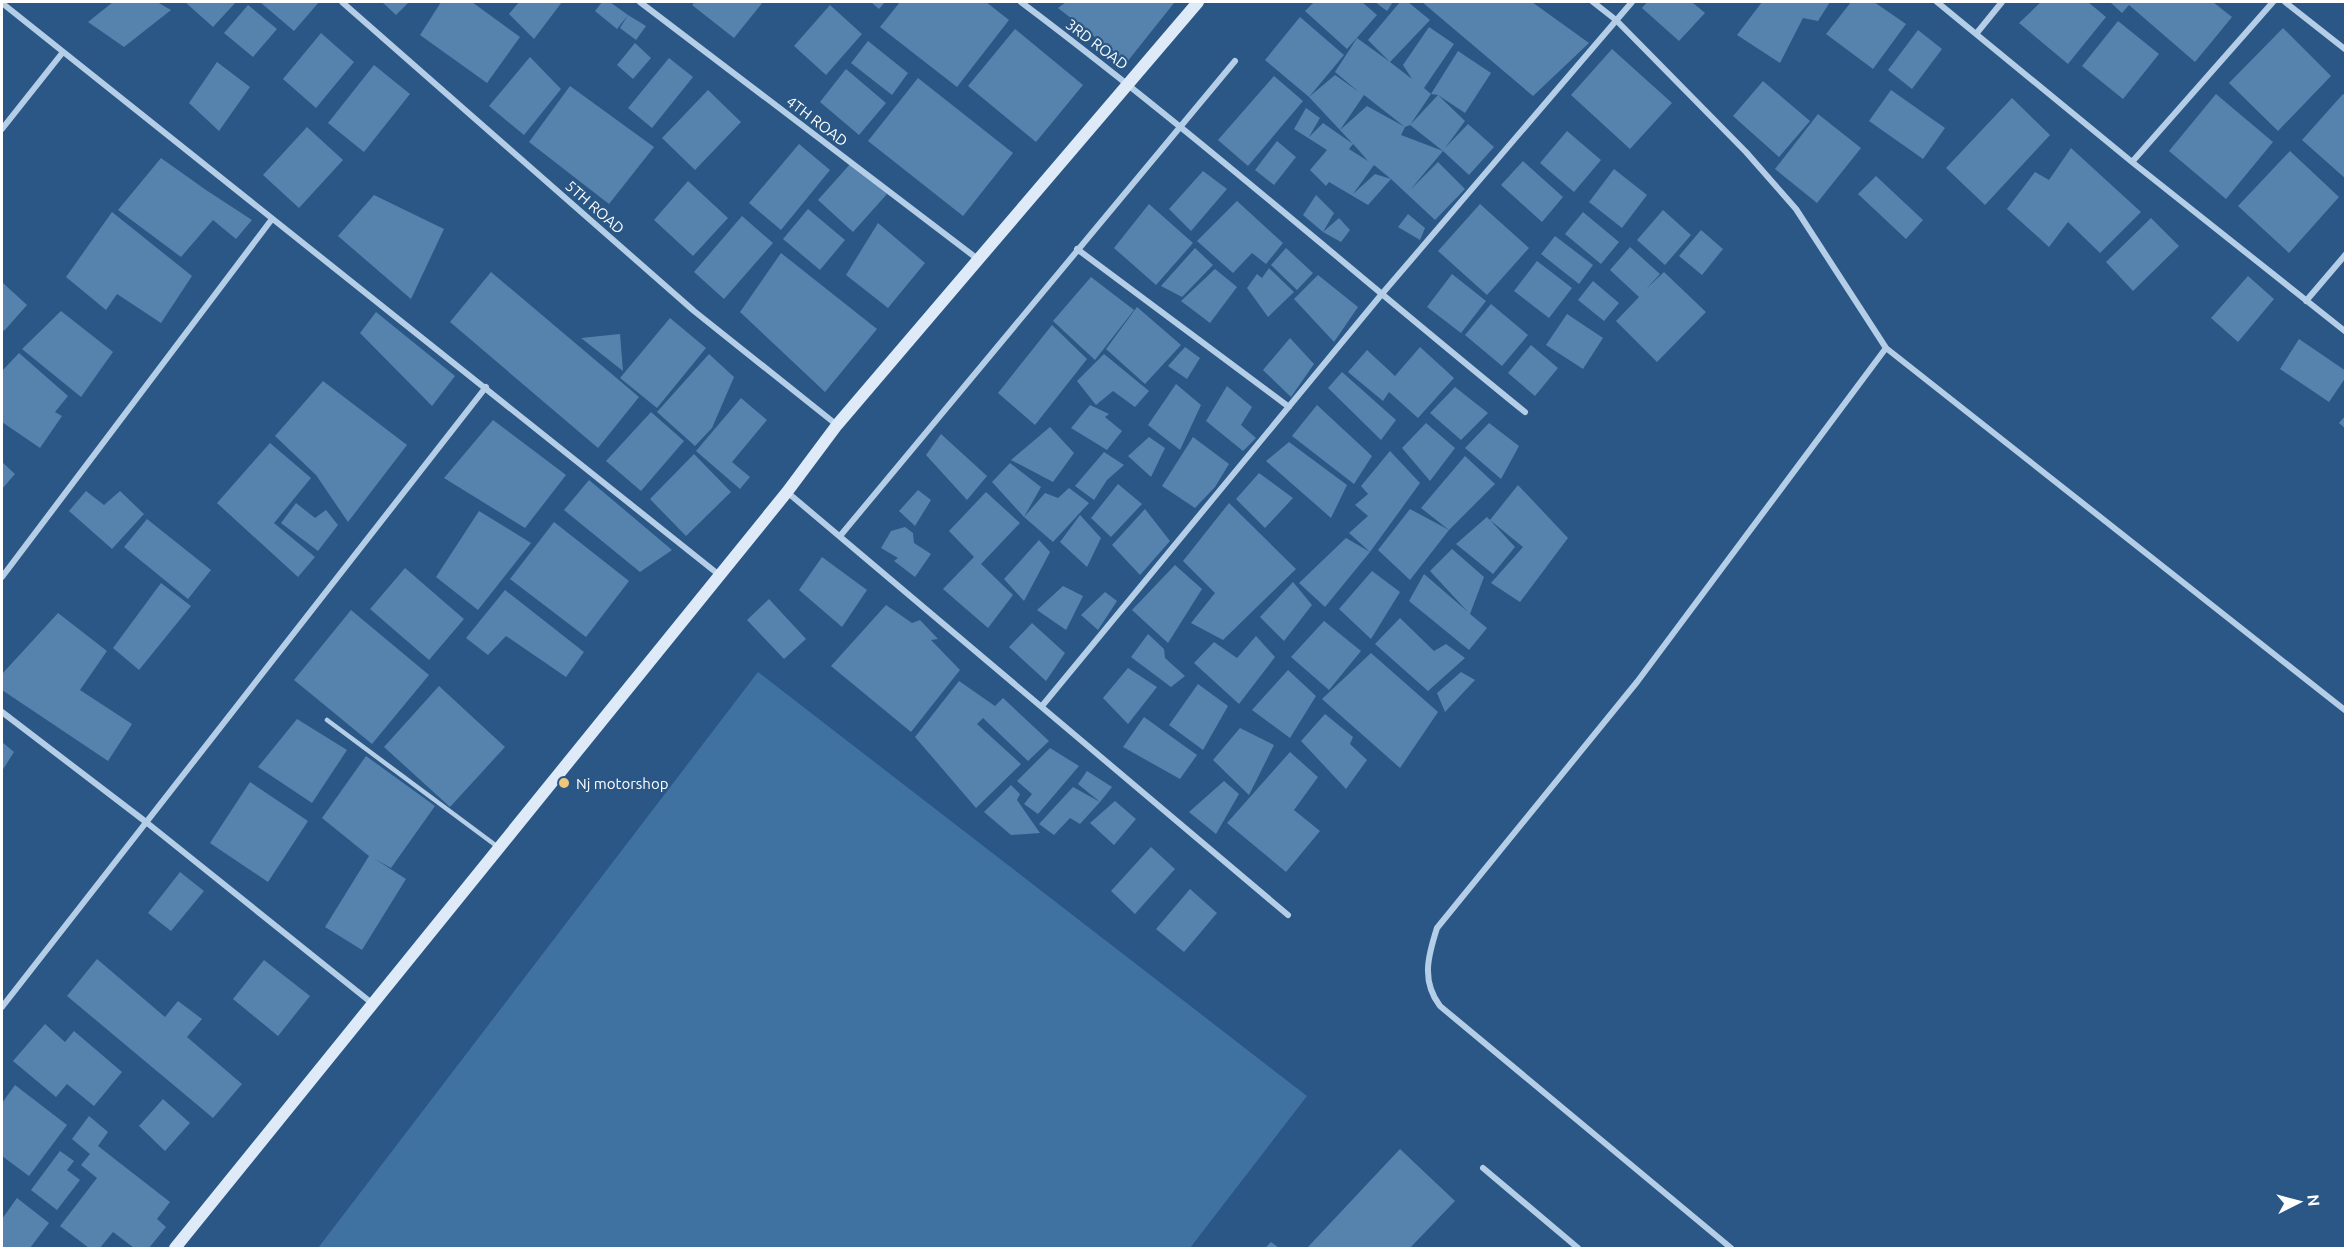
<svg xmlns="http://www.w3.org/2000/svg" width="2347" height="1250" viewBox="0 0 2347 1250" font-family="Ubuntu,sans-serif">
<rect width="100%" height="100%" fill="#2a5785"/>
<!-- green -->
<path fill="#3f71a1" d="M 758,672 L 1307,1096 L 1190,1248 L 318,1248 Z"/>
<!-- building -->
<path fill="#5682ae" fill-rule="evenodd" d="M 113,2 L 157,2 L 171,10 L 124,47 L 88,22 Z
M 185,2 L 236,2 L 213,27 Z
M 260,2 L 319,2 L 294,31 Z
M 382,2 L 409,2 L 396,15 Z
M 441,2 L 472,2 L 520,37 L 487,83 L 420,35 Z
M 519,2 L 562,2 L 534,39 L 509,14 Z
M 602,2 L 610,2 L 628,15 L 617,29 L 595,11 Z
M 695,2 L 763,2 L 734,38 L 692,5 Z
M 871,2 L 885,2 L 879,9 Z
M 900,2 L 986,2 L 1009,20 L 957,87 L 880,27 Z
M 1066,2 L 1172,2 L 1174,3 L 1127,62 L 1058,8 Z
M 1314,2 L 1362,2 L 1377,15 L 1347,49 L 1305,11 Z
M 1375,2 L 1393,2 L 1387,11 Z
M 1400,2 L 1408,2 L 1430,20 L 1390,62 L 1412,79 L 1403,65 L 1429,27 L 1454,44 L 1424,88 L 1431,94 L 1458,51 L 1491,73 L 1465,113 L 1438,95 L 1465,121 L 1445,148 L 1468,124 L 1494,147 L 1469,175 L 1443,151 L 1410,190 L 1438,162 L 1465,189 L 1435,220 L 1391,179 L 1368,205 L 1329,182 L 1326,186 L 1310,170 L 1327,150 L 1294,129 L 1306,108 L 1320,118 L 1309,137 L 1323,123 L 1353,144 L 1309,97 L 1335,75 L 1359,92 L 1335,72 L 1357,38 L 1390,62 L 1368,40 ZM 1431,94 L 1438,95 L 1410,125 L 1443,151 L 1401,135 L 1405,127 L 1367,106 L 1340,130 L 1364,95 L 1405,127 L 1410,125 ZM 1353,144 L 1355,146 L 1368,161 L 1349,149 ZM 1374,165 L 1391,179 L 1375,174 L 1353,194 Z
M 1422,2 L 1532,2 L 1589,43 L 1533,96 Z
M 1647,2 L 1692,2 L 1705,13 L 1679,41 L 1642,8 Z
M 1762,2 L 1830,2 L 1818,21 L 1803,18 L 1780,63 L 1737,35 Z
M 1851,2 L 1874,2 L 1906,24 L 1873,69 L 1826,34 Z
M 2041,2 L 2088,2 L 2106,17 L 2068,64 L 2019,23 Z
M 2110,2 L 2213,2 L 2232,17 L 2195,62 L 2129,5 L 2122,13 Z
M 248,5 L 277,29 L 253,57 L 224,33 Z
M 830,5 L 862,34 L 826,75 L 794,46 Z
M 628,15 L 646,26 L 636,40 L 620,28 Z
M 1300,17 L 1344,55 L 1309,97 L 1265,60 Z
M 2118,21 L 2159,54 L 2123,99 L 2082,66 Z
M 2283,28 L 2331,76 L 2278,131 L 2229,83 Z
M 1015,29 L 1083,85 L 1036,142 L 968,86 Z
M 1918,30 L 1942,49 L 1912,89 L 1888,70 Z
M 321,33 L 354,62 L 316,108 L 283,79 Z
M 868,41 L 908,73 L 892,95 L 851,63 Z
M 635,43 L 651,58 L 633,79 L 617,65 Z
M 1612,49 L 1672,103 L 1630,149 L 1571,95 Z
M 530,57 L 561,89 L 524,135 L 489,106 Z
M 669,58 L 693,77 L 652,128 L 628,108 Z
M 217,62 L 250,87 L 219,131 L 189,103 Z
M 374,65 L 410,94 L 364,152 L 328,123 Z
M 846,69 L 886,103 L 859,135 L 820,102 Z
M 1274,76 L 1303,101 L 1248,166 L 1218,140 Z
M 918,78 L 1013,153 L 963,216 L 868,141 Z
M 1763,81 L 1810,121 L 1779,157 L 1733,116 Z
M 570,86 L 654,147 L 609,204 L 529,142 Z
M 708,90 L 741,122 L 695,170 L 662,138 Z
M 1891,90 L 1945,128 L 1923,159 L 1869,121 Z
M 2216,94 L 2273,142 L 2226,199 L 2169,151 Z
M 2343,94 L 2346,96 L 2346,179 L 2302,140 Z
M 2012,98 L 2050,135 L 1985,205 L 1946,168 Z
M 1818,114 L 1861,148 L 1817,203 L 1775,169 Z
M 307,127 L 343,160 L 299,208 L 263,175 Z
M 1567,131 L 1601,160 L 1574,192 L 1540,163 Z
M 1277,141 L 1296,157 L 1274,185 L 1255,170 Z
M 799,144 L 830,170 L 781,230 L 749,203 Z
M 2071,148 L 2141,212 L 2100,253 L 2068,222 L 2049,247 L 2007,209 L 2035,172 L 2049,180 Z
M 2290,151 L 2339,197 L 2289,253 L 2238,206 Z
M 161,158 L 206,190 L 252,220 L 236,239 L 213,220 L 181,257 L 118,210 Z
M 1523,161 L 1563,197 L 1542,222 L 1501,185 Z
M 851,163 L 887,194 L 853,232 L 818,200 Z
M 1614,169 L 1647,195 L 1622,228 L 1589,202 Z
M 1203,171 L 1227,189 L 1191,231 L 1169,209 Z
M 1876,176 L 1923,220 L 1906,239 L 1858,194 Z
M 688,181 L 728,218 L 693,256 L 654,220 Z
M 374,195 L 444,229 L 411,299 L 338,236 Z
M 1316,195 L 1334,213 L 1323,232 L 1339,218 L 1350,230 L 1341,242 L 1323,232 L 1303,215 Z
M 1237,201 L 1283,243 L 1266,264 L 1252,253 L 1233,273 L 1197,241 Z
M 1149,204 L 1193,243 L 1156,285 L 1114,248 Z
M 1480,204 L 1529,248 L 1487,295 L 1438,251 Z
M 808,209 L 845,240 L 820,270 L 783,239 Z
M 1663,210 L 1691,235 L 1665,265 L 1637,240 Z
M 112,212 L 192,276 L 161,323 L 117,294 L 106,310 L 66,277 Z
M 1583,212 L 1619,242 L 1601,264 L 1565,234 Z
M 1408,214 L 1425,228 L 1420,240 L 1398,227 Z
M 742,216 L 773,243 L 724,299 L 694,272 Z
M 2151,218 L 2179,246 L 2133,291 L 2106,262 Z
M 878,223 L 925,263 L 888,308 L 846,275 Z
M 1701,230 L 1723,249 L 1702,275 L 1679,256 Z
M 1555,236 L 1593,265 L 1579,284 L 1541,254 Z
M 1630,247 L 1660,274 L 1646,289 L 1664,272 L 1706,312 L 1657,362 L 1616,321 L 1639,297 L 1610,270 Z
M 1195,248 L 1213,265 L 1182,297 L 1161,286 Z
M 1286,248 L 1313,273 L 1297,290 L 1271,265 Z
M 781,253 L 877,329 L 825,392 L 740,312 Z
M 1537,261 L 1572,288 L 1549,318 L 1514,291 Z
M 1269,268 L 1294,292 L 1268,317 L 1247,288 L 1257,274 L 1262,278 Z
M 1215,269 L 1237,287 L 1210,323 L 1181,301 Z
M 491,272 L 639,397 L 598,448 L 450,322 Z
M 1452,274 L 1486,301 L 1461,333 L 1427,307 Z
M 1318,275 L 1358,307 L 1334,342 L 1294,299 Z
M 2248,276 L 2274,299 L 2238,342 L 2211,318 Z
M 1091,277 L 1134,310 L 1095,360 L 1053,321 Z
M 1593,281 L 1619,303 L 1604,321 L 1578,300 Z
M 3,283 L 27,305 L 4,331 L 2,329 Z
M 1491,304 L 1528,335 L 1502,366 L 1465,335 Z
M 1137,307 L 1181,345 L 1145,384 L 1106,349 Z
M 61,311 L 113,352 L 81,397 L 22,349 Z
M 376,312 L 455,376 L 432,406 L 360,333 Z
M 1567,314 L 1603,338 L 1583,369 L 1546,345 Z
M 670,318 L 706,348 L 657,408 L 620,378 Z
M 1052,325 L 1087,359 L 1035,425 L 998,393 Z
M 620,334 L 623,371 L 581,338 Z
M 1290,338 L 1314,364 L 1291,397 L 1263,370 Z
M 2299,339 L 2346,371 L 2346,377 L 2329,402 L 2280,369 Z
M 1531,345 L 1558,368 L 1535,396 L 1508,373 Z
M 1185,347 L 1200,358 L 1187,379 L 1168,366 Z
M 1420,347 L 1454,378 L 1418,418 L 1389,392 L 1383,401 L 1348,372 L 1367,350 L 1395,376 Z
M 19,353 L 68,396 L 55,412 L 62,416 L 40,448 L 2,422 L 2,371 Z
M 709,354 L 734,377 L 712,428 L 695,446 L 657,412 Z
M 1104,354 L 1149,391 L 1135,407 L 1113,391 L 1096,405 L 1077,381 Z
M 1342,372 L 1396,420 L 1381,440 L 1328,388 Z
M 323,381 L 407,445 L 348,522 L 316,475 L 275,436 Z
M 1176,384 L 1201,405 L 1180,450 L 1148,425 Z
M 1227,386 L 1252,407 L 1241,425 L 1256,438 L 1243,451 L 1206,421 Z
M 1455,387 L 1488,413 L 1461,440 L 1430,413 Z
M 741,398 L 767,420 L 732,462 L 750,477 L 740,489 L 696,451 Z
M 1090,405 L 1109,414 L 1105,417 L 1122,431 L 1107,450 L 1071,428 Z
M 1317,405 L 1372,456 L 1354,484 L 1292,436 Z
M 651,412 L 684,441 L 641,491 L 606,461 Z
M 2346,415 L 2346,429 L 2339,423 Z
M 493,420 L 566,475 L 525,528 L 444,478 Z
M 1426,423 L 1455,448 L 1430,481 L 1402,448 Z
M 1489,423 L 1519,446 L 1501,479 L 1465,448 Z
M 1050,427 L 1074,453 L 1053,482 L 1011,460 Z
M 941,434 L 987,476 L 967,500 L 926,455 Z
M 1149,437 L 1165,448 L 1151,477 L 1128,456 Z
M 1193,437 L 1229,464 L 1215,487 L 1195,508 L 1162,486 Z
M 1289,442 L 1347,485 L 1331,518 L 1266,461 Z
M 270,443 L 311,478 L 274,523 L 315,557 L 298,577 L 217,503 Z
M 1390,451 L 1420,483 L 1370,552 L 1349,533 L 1368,516 L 1355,505 L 1368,494 L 1361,486 Z
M 1104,452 L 1124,465 L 1107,480 L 1094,500 L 1075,486 Z
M 694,454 L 731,492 L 686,536 L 650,499 Z
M 1465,456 L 1495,484 L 1449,530 L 1421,508 Z
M 2,462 L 15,474 L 2,489 Z
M 1010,463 L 1041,487 L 1024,517 L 1045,493 L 1058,498 L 1069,488 L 1089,503 L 1053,542 L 1024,517 L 992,482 Z
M 1259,473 L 1293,498 L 1265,528 L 1236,499 Z
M 589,480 L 672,550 L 640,572 L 564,510 Z
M 1118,484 L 1142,504 L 1111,537 L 1091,518 Z
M 1518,485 L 1568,538 L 1520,602 L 1491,583 L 1523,547 L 1490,520 L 1515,547 L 1493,574 L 1456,544 L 1487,517 L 1490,520 Z
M 918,490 L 931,500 L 915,526 L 899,511 Z
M 86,491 L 104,505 L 120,491 L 144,514 L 112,549 L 69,511 Z
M 986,492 L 1020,523 L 981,564 L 1013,595 L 988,628 L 943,589 L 974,557 L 949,531 Z
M 296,503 L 315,518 L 326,510 L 338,525 L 318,551 L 281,523 Z
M 1229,503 L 1296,569 L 1223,640 L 1191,623 L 1215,593 L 1183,561 Z
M 1145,509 L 1170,541 L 1140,575 L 1112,545 Z
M 1410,509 L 1449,530 L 1410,580 L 1378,550 Z
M 479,511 L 531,543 L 478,610 L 436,577 Z
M 1080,515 L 1101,538 L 1087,567 L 1060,542 Z
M 147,519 L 211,570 L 188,599 L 124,547 Z
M 554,522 L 629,581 L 586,637 L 510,579 Z
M 905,527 L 913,533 L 914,543 L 931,554 L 915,577 L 894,561 L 898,558 L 881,548 L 891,531 Z
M 1346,538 L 1370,552 L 1325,607 L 1299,583 Z
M 1039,540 L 1050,552 L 1024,601 L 1004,579 Z
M 1452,549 L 1484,577 L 1470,614 L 1487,628 L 1469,650 L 1409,601 L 1424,574 L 1468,612 L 1430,571 Z
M 822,557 L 867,590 L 842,627 L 799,590 Z
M 1175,565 L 1202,589 L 1168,643 L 1132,610 Z
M 405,568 L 464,619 L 429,660 L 370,609 Z
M 1372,571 L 1400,592 L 1371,639 L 1339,609 Z
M 1293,582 L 1312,605 L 1284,641 L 1260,617 Z
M 161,583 L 191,606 L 139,670 L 113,648 Z
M 1063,586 L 1083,596 L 1066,630 L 1037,610 Z
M 505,590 L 584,652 L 566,677 L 506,636 L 488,655 L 466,638 Z
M 1105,592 L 1117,601 L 1098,630 L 1081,615 Z
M 769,599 L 806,639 L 784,659 L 747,620 Z
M 886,605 L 912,623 L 920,620 L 938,639 L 931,640 L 960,670 L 911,732 L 831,666 Z
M 351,610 L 429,675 L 372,744 L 294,680 Z
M 58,613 L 107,651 L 80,690 L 132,724 L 108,761 L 2,690 L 2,674 Z
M 1400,618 L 1434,651 L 1446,644 L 1465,658 L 1428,691 L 1375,644 Z
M 1324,621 L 1361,651 L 1329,690 L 1291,657 Z
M 1032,623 L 1065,653 L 1046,681 L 1009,647 Z
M 1148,634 L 1164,649 L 1165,658 L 1185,676 L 1171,687 L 1131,657 Z
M 1256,636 L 1275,657 L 1239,704 L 1194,663 L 1214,642 L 1237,658 Z
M 1371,653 L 1438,712 L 1400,768 L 1322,699 Z
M 1128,668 L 1157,687 L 1128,724 L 1103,698 Z
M 1288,670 L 1316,696 L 1290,738 L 1252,710 Z
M 1461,672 L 1475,680 L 1445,712 L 1437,693 Z
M 959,681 L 995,706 L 1003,698 L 1049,741 L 1028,761 L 983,718 L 977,724 L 1021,764 L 976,808 L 915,737 Z
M 1198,684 L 1228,706 L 1203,750 L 1169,725 Z
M 439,686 L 505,747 L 450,807 L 384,747 Z
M 1325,714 L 1353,737 L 1350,744 L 1367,760 L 1346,789 L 1301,741 Z
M 1144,717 L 1197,755 L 1180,779 L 1123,747 Z
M 297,719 L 347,750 L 312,803 L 258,767 Z
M 1240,728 L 1274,745 L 1249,795 L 1213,760 Z
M 2,742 L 14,752 L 2,771 Z
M 1050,748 L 1079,766 L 1038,814 L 1024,804 L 1032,794 L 1017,781 Z
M 1290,752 L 1318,777 L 1294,810 L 1320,831 L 1286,872 L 1227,823 Z
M 366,756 L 435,806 L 391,868 L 375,859 L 406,879 L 362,950 L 325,927 L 369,856 L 322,818 Z
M 1087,771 L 1112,787 L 1100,802 L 1080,824 L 1070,818 L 1054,835 L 1039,824 L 1073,787 L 1100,802 L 1078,784 Z
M 1224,781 L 1239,794 L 1216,834 L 1189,812 Z
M 250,782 L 308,821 L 268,882 L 210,843 Z
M 1011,785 L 1020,794 L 1017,800 L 1040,833 L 1011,835 L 984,812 Z
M 1115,801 L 1136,819 L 1114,845 L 1090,823 Z
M 1151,847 L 1175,869 L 1135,914 L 1111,891 Z
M 180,872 L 204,891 L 171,931 L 148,913 Z
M 1190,889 L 1217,913 L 1184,952 L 1156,929 Z
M 97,959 L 165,1017 L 178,1001 L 202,1019 L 187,1037 L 242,1084 L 213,1118 L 67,996 Z
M 264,960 L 310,996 L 278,1036 L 233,999 Z
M 45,1024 L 65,1042 L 74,1031 L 122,1072 L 94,1106 L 67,1084 L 56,1097 L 13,1061 Z
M 15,1085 L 67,1125 L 29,1176 L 2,1156 L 2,1103 Z
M 163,1099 L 190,1123 L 165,1151 L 139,1126 Z
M 89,1116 L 108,1132 L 98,1146 L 170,1202 L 157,1219 L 166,1227 L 149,1248 L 134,1248 L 113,1232 L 100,1248 L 89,1248 L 60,1226 L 97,1178 L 81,1165 L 90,1154 L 72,1139 Z
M 1400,1149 L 1455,1201 L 1410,1248 L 1307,1248 Z
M 60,1151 L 74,1161 L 67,1170 L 80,1180 L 57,1210 L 31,1190 Z
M 17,1198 L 49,1223 L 30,1248 L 2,1248 L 2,1219 Z
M 1271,1242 L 1279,1248 L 1265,1248 Z"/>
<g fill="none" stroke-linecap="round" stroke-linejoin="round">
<!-- lane -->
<path stroke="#b5cee7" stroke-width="4.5" d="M 327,720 L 498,847"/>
<!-- street -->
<path stroke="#b5cee7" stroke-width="6" d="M 342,2 L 694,311 L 837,425
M 640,2 L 979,260
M 1021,2 C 1194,132 1357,276 1525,412
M 1593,2 L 1616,20 L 1746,152 L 1796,209 L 1886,348 L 1637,682 L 1437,928 C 1428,956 1421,981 1440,1006 L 1731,1248
M 1937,2 L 2132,162 L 2346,332
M 2285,2 L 2346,50
M 2,3 L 718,574
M 1976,34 L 2002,2
M 2,129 L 63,52
M 2132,162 L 2273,2
M 1077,249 L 1289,407
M 2306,301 L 2346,254
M 1886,348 L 2346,711
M 787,492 L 1288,915
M 840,536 L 1235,61
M 2,577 L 272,219
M 1042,706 L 1381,295 L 1632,2
M 2,712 L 146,822 L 373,1004
M 2,1007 L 486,387
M 1483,1168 L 1578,1248"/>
<!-- secondary -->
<path stroke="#deeaf7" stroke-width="12" d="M 175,1248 L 787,492 L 837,425 L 1198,2"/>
</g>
<!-- markers -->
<circle fill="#eec67c" stroke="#2a5785" stroke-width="2" cx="564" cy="783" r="6"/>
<g text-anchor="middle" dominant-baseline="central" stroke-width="4.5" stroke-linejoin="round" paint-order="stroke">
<!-- street labels -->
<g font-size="15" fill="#fff" stroke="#2a5785">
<text transform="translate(1097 44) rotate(37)">3RD ROAD</text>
<text transform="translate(817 121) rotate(37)">4TH ROAD</text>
<text transform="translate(595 207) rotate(41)">5TH ROAD</text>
</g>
<!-- poi labels -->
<g font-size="15" fill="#fff" stroke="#2a5785" text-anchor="start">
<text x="576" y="783">Nj motorshop</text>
</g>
</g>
<!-- border -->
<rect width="2347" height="1250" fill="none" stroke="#ffffff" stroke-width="6"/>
<!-- north arrow -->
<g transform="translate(2299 1202) rotate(84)" stroke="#2a5785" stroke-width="4.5" paint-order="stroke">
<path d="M0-4.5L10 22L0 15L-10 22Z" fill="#ffffff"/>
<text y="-9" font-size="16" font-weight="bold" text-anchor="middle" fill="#ffffff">N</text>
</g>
</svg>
